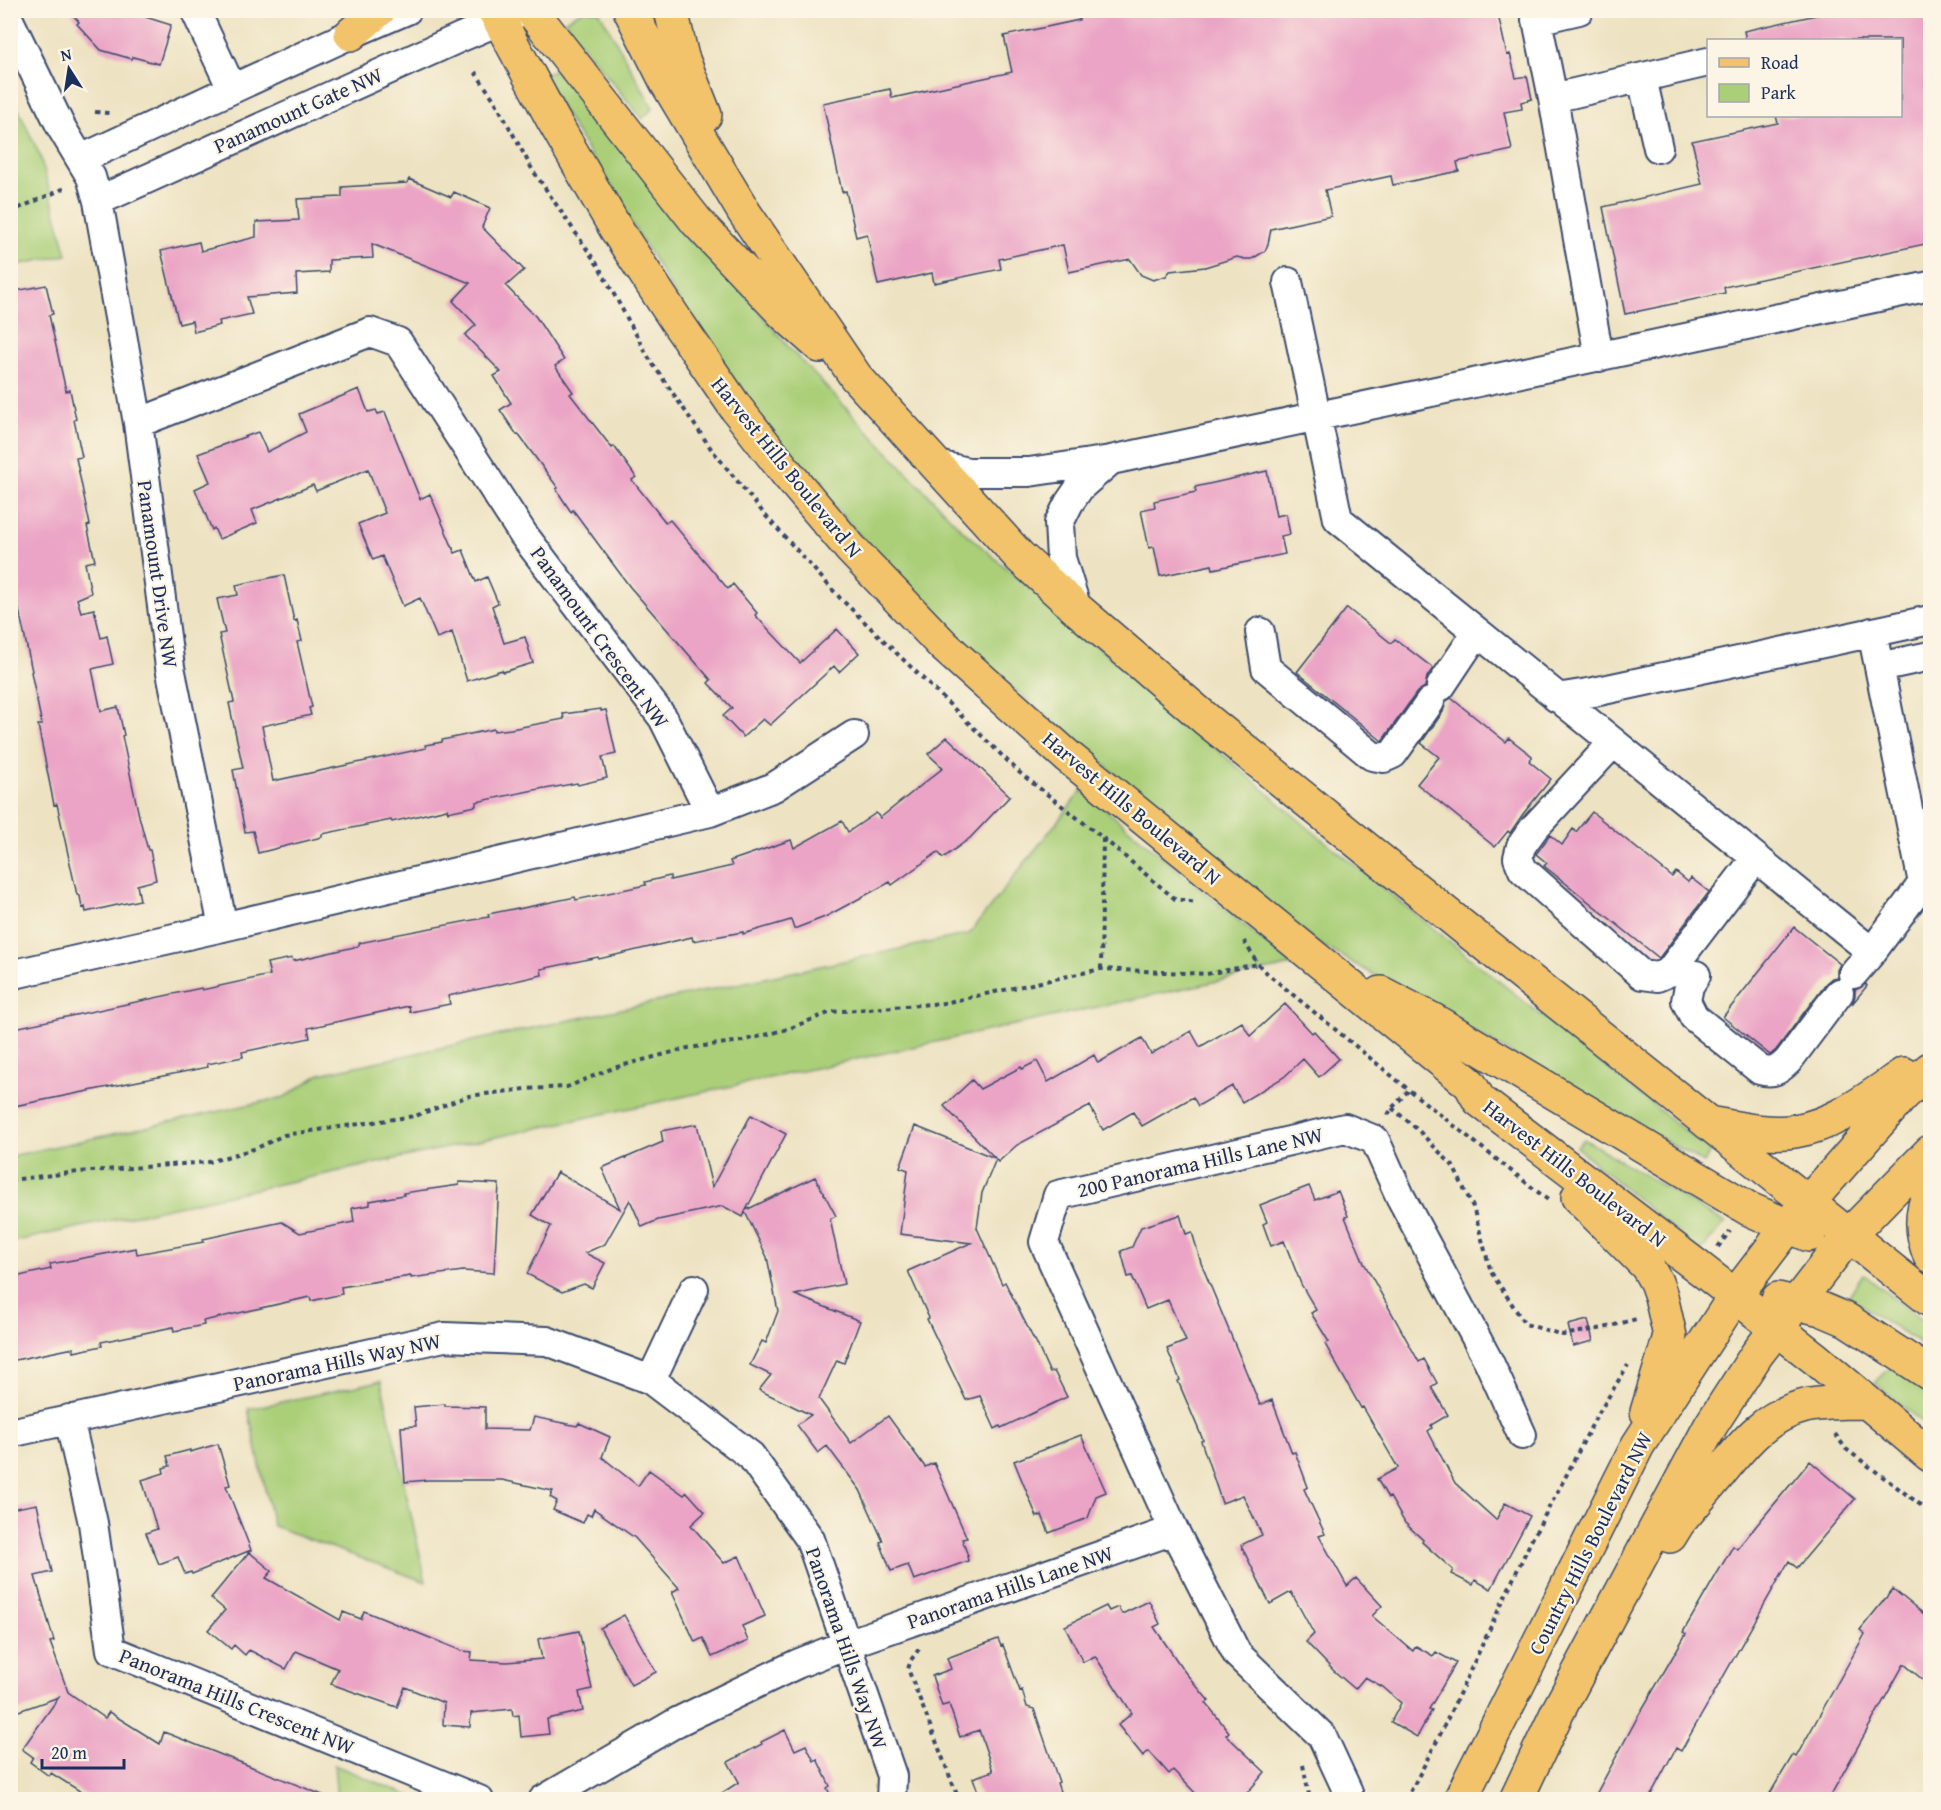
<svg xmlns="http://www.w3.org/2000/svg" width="1941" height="1810" viewBox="0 0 1941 1810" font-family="'Gentium Book Plus',serif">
<rect width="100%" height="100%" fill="#fcf5e5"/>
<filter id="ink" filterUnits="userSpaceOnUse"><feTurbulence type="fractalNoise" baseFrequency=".0167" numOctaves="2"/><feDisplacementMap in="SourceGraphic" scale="12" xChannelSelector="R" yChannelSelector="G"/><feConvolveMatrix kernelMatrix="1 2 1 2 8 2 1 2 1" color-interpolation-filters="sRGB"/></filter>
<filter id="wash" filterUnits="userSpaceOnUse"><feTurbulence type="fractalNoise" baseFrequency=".008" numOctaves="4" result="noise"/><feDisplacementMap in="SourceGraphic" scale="24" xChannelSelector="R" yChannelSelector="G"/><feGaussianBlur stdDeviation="1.35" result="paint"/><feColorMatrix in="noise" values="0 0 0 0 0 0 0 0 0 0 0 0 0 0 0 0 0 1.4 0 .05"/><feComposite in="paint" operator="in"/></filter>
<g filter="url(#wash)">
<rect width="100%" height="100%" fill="#ede2c1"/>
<!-- green -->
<path fill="#aacf78" stroke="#627f6b" stroke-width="1.5" d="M 584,10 L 599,11 L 653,108 L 642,119 L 573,34 L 565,20 Z
M 556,69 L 791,350 L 961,529 L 1306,826 L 1710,1151 L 1704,1163 L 1316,942 L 939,626 L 805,473 L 724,375 L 542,76 Z
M 10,91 L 40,156 L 67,255 L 11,266 Z
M 1082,790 L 1292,965 L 11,1242 L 11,1156 L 285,1097 L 320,1074 L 969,934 Z
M 1584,1139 L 1725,1223 L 1700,1252 L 1576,1147 Z
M 1863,1274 L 1930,1327 L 1930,1350 L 1848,1297 Z
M 1891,1367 L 1930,1393 L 1930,1429 L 1875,1383 Z
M 381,1381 L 426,1582 L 273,1526 L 248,1409 Z
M 334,1765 L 417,1799 L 337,1799 Z"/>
<g id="blocks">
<!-- building -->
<path fill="#eba4c5" d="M 69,10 L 123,10 L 171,25 L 159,64 L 133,57 L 132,59 L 101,50 L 77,24 L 79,22 Z
M 1081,10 L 1497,10 L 1507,55 L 1510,54 L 1516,78 L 1527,76 L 1532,99 L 1521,102 L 1522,109 L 1504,112 L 1512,150 L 1457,162 L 1459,171 L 1393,185 L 1391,176 L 1325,190 L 1331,216 L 1271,229 L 1268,244 L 1265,251 L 1252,259 L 1245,259 L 1237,257 L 1205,267 L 1170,271 L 1166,276 L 1153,280 L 1141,275 L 1130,259 L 1069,272 L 1063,245 L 999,259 L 1001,269 L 934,283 L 932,273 L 878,285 L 867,234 L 856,237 L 846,191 L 842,192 L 823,103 L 890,89 L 892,98 L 1012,72 L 1004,36 L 1079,20 Z
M 1839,10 L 1930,10 L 1930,243 L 1724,287 L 1725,293 L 1625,314 L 1603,207 L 1702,184 L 1692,141 L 1778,123 L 1776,116 L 1900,116 L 1900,40 L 1746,40 L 1744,31 Z
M 409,179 L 451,197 L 454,192 L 490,208 L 482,227 L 524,270 L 506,286 L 536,317 L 564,360 L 555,366 L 573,392 L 570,394 L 612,448 L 614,446 L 636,477 L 632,480 L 666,523 L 670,520 L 728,589 L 733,584 L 757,613 L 755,615 L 800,663 L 837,629 L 859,653 L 839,672 L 834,666 L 770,725 L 763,719 L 743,737 L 723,716 L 732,708 L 708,683 L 711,680 L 630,587 L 573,510 L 571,512 L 556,489 L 558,488 L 518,434 L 517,435 L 500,410 L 511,403 L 494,376 L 501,372 L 465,335 L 476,325 L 453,301 L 470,283 L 372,244 L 373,258 L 329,260 L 329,272 L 296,274 L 297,293 L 247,297 L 252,314 L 219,321 L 220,325 L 194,332 L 192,321 L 179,324 L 161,251 L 199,242 L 201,251 L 256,237 L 256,222 L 299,220 L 297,199 L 342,197 L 342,187 L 407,183 Z
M 46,285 L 53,314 L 49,315 L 66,391 L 70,390 L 76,419 L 74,420 L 82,457 L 76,458 L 90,525 L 87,526 L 95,561 L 85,563 L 91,593 L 77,599 L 81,612 L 94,609 L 101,638 L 107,636 L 113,664 L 92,669 L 101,711 L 118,707 L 124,735 L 122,736 L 139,816 L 148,850 L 150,850 L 156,880 L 137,885 L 140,900 L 86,912 L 85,907 L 82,908 L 80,896 L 77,895 L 57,804 L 54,805 L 38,725 L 42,725 L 31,672 L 32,671 L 15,591 L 10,592 L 10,292 Z
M 359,389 L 368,412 L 376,410 L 378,414 L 385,412 L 420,499 L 430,494 L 455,553 L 463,550 L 476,582 L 487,577 L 498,603 L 492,606 L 504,643 L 525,637 L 533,663 L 503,672 L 502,670 L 467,681 L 452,632 L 437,638 L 420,598 L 403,606 L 382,556 L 373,560 L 358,524 L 385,513 L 368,469 L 316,491 L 313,485 L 252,510 L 257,523 L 219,539 L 214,528 L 212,530 L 195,489 L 210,482 L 198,454 L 258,432 L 267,452 L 306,432 L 299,414 Z
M 1267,471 L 1276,516 L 1286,514 L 1290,534 L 1281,536 L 1285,554 L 1213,569 L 1212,565 L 1160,576 L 1154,547 L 1149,548 L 1141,510 L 1155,507 L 1154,501 L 1196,492 L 1195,487 Z
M 284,575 L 294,621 L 297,620 L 302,641 L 297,642 L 312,707 L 309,708 L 311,715 L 262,726 L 273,781 L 426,748 L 425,745 L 442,742 L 442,740 L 494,729 L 494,731 L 511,729 L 564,719 L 563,714 L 601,709 L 601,711 L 606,710 L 616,754 L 602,757 L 607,778 L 578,785 L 577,783 L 545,789 L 544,788 L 476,802 L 476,806 L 448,812 L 447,809 L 392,822 L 391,820 L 322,834 L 322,837 L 258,853 L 253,831 L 245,832 L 233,770 L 243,768 L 229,703 L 234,702 L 219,634 L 225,633 L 217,599 L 238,595 L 236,585 Z
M 1347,608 L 1391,643 L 1395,639 L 1433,668 L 1427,677 L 1425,687 L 1417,692 L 1382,741 L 1297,672 Z
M 1451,698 L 1506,742 L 1509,738 L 1532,756 L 1529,761 L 1551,779 L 1523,814 L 1510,833 L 1508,831 L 1495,847 L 1417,784 L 1439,757 L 1421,743 L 1443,712 L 1446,701 Z
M 947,737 L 1010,796 L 970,838 L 943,858 L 938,852 L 892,885 L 890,882 L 825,917 L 794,929 L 791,920 L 743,934 L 743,932 L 693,941 L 692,937 L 599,959 L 598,957 L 541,969 L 542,975 L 448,996 L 450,1004 L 410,1012 L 409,1006 L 308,1028 L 310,1038 L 242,1052 L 243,1057 L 207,1064 L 208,1067 L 14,1106 L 10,1089 L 10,1029 L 201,988 L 202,990 L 270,975 L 267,963 L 292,958 L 293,961 L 359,946 L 359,943 L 394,936 L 394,935 L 489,917 L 488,914 L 518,908 L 518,909 L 575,897 L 576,900 L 646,885 L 645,882 L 670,876 L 670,880 L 732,866 L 730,861 L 791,840 L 794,848 L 842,821 L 848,832 L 876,813 L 880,818 L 943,768 L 928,754 Z
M 1592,812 L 1672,877 L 1676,872 L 1688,882 L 1691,878 L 1709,892 L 1659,958 L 1544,866 L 1547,863 L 1536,854 L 1550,835 L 1562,845 L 1573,829 L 1576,832 Z
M 1794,927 L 1840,964 L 1837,970 L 1837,977 L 1832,978 L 1826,983 L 1776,1050 L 1770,1055 L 1723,1017 Z
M 1866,984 L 1867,986 L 1852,1004 L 1855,996 L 1855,990 Z
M 1285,1004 L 1312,1033 L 1314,1031 L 1339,1059 L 1319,1077 L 1303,1059 L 1284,1077 L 1242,1102 L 1232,1086 L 1198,1106 L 1193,1097 L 1142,1126 L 1133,1112 L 1103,1130 L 1090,1106 L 1017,1145 L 998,1162 L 996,1159 L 982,1193 L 977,1228 L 1002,1284 L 1005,1282 L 1034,1340 L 1035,1340 L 1050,1373 L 1054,1371 L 1067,1397 L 1001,1428 L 1000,1426 L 995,1429 L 980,1396 L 966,1400 L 927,1319 L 929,1318 L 908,1271 L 971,1243 L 900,1234 L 908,1170 L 900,1167 L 915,1126 L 995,1158 L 944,1106 L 972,1080 L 980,1089 L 1021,1067 L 1022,1069 L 1037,1061 L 1048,1082 L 1094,1055 L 1098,1063 L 1142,1038 L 1151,1054 L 1191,1031 L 1200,1047 L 1242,1022 L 1250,1036 Z
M 751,1115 L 786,1134 L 746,1210 L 815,1177 L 836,1216 L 830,1219 L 844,1284 L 795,1295 L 860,1321 L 844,1363 L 837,1360 L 819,1399 L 851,1443 L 888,1416 L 925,1467 L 934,1463 L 967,1538 L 962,1539 L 968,1556 L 967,1556 L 968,1561 L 914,1580 L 908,1565 L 891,1571 L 880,1542 L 883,1541 L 860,1490 L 827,1446 L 818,1453 L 797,1425 L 811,1415 L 759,1390 L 771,1375 L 750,1365 L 762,1341 L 766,1343 L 778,1311 L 767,1257 L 745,1212 L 743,1217 L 723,1206 L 658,1220 L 642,1227 L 630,1200 L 605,1244 L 585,1253 L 605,1263 L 592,1288 L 584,1284 L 562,1292 L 527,1274 L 551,1226 L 532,1215 L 557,1172 L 620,1209 L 602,1168 L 663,1142 L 661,1131 L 697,1124 L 712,1187 Z
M 459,1182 L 499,1184 L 494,1273 L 463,1271 L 411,1278 L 411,1276 L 341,1287 L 342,1294 L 311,1301 L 310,1297 L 203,1321 L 204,1325 L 174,1331 L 173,1327 L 101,1342 L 102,1346 L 74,1352 L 74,1348 L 10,1361 L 10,1278 L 51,1269 L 50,1264 L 73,1260 L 136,1248 L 137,1254 L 204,1242 L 203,1239 L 282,1222 L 300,1233 L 354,1222 L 352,1208 L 370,1205 L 370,1201 L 404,1195 L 403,1193 L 459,1185 Z
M 1309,1186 L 1315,1200 L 1338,1191 L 1348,1216 L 1345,1217 L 1364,1263 L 1419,1362 L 1424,1359 L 1437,1383 L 1431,1387 L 1448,1415 L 1431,1425 L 1432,1428 L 1428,1431 L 1455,1483 L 1496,1520 L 1505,1503 L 1530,1516 L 1491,1589 L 1475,1580 L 1473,1585 L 1451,1574 L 1453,1570 L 1422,1542 L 1423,1540 L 1405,1523 L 1390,1497 L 1388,1498 L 1377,1479 L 1398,1468 L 1363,1407 L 1361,1408 L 1325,1344 L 1329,1342 L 1311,1313 L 1316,1310 L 1301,1284 L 1284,1241 L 1271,1246 L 1263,1224 L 1267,1222 L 1260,1205 Z
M 1180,1215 L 1186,1234 L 1192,1232 L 1201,1263 L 1260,1405 L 1272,1400 L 1292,1453 L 1295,1452 L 1308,1487 L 1304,1489 L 1325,1534 L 1319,1536 L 1347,1586 L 1356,1578 L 1382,1606 L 1372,1616 L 1413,1651 L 1416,1646 L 1433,1656 L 1436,1652 L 1456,1663 L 1429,1709 L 1432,1710 L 1417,1737 L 1391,1722 L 1401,1703 L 1383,1687 L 1365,1677 L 1355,1689 L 1334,1671 L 1306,1642 L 1314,1634 L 1291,1592 L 1270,1604 L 1241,1545 L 1262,1535 L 1243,1495 L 1222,1503 L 1201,1441 L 1203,1440 L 1178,1381 L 1180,1380 L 1167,1349 L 1186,1341 L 1168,1300 L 1146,1309 L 1132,1276 L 1128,1277 L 1121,1251 L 1132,1247 L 1141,1227 Z
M 1588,1320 L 1593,1341 L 1573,1346 L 1568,1325 Z
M 445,1404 L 445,1406 L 485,1407 L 485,1429 L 530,1430 L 534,1417 L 577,1426 L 579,1423 L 610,1437 L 602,1457 L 638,1486 L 649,1470 L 684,1495 L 687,1492 L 705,1512 L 691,1525 L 724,1563 L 739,1556 L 765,1616 L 742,1626 L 748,1641 L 712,1657 L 703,1638 L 695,1642 L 672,1592 L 679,1588 L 635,1538 L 594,1509 L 591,1516 L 587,1514 L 583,1523 L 553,1510 L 557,1501 L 550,1497 L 553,1491 L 502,1480 L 428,1480 L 405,1482 L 401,1427 L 416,1426 L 414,1407 Z
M 1081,1435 L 1106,1492 L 1096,1496 L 1088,1518 L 1049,1533 L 1042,1515 L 1037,1517 L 1014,1461 Z
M 218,1444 L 230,1485 L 226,1486 L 251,1550 L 192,1574 L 191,1572 L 185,1574 L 178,1557 L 159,1564 L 146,1533 L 157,1529 L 142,1480 L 164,1473 L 163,1468 L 170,1466 L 167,1456 L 190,1450 L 190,1452 Z
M 1810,1461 L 1855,1499 L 1797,1568 L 1789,1561 L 1681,1751 L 1676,1748 L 1648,1800 L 1593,1800 L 1637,1718 L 1686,1634 L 1683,1632 L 1733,1546 L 1737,1549 Z
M 37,1504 L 52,1572 L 35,1576 L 54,1641 L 50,1642 L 68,1692 L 105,1718 L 109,1712 L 160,1744 L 164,1732 L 330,1798 L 330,1800 L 94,1800 L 51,1773 L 49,1776 L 30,1762 L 33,1757 L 22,1749 L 59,1697 L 10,1714 L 10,1509 Z
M 249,1552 L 272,1571 L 266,1578 L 340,1620 L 343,1612 L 361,1619 L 364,1611 L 462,1651 L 472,1652 L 471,1660 L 507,1662 L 542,1659 L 538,1639 L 579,1631 L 592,1689 L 579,1692 L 583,1711 L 547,1719 L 549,1734 L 521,1737 L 519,1715 L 513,1716 L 512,1709 L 471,1713 L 470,1727 L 443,1725 L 444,1703 L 405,1687 L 397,1707 L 331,1684 L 338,1669 L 296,1651 L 286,1669 L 249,1650 L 245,1655 L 234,1645 L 231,1649 L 208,1630 L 225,1610 L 211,1598 Z
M 1893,1589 L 1930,1619 L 1930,1686 L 1904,1664 L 1828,1800 L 1766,1800 L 1793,1755 L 1796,1757 L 1865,1634 L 1860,1630 Z
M 1149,1601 L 1160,1624 L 1154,1627 L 1184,1671 L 1209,1701 L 1206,1703 L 1229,1732 L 1226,1735 L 1265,1772 L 1241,1800 L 1202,1800 L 1173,1770 L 1169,1774 L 1149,1751 L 1143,1756 L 1118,1725 L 1132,1713 L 1095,1656 L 1083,1662 L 1065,1626 L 1106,1606 L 1109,1611 L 1118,1607 L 1122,1614 Z
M 624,1615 L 656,1672 L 631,1685 L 600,1628 Z
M 998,1639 L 1001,1646 L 1003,1645 L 1020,1691 L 1022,1690 L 1027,1707 L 1034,1709 L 1059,1782 L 1057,1783 L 1063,1800 L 981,1800 L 973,1778 L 993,1771 L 979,1730 L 960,1737 L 949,1704 L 942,1706 L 932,1676 L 951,1669 L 947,1658 Z
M 785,1730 L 795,1750 L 806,1745 L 814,1761 L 817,1759 L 830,1786 L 827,1788 L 833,1800 L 711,1800 L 739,1782 L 728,1762 L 762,1744 L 761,1742 Z"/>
</g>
</g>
<g filter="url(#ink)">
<use href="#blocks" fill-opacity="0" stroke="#3a4a6d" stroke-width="1.5"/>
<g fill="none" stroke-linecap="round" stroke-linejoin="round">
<defs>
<path id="minor" d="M 195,10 L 232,89
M 1535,10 L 1553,98 L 1599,357
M 1536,20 L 1579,10
M 10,22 L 61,127 L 91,177 L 98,201 L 138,423 L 170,667 L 223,927
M 1642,78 L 1658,148
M 1553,98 L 1708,62
M 81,159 L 351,34 L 407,10
M 98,201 L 459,38 L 520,12
M 1288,282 L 1338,519 L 1872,952 L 1923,883 L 1872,632
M 138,423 L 370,332 L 398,342 L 523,534 L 663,718 L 710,812
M 937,465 L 968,472 L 1029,472 L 1111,460 L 1930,286
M 1077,609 L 1061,558 L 1059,523 L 1069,503 L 1080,487 L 1111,460
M 1260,632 L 1266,668 L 1372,756 L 1384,758 L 1393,754 L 1430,702
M 1879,667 L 1930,656
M 1441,686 L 1477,632
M 1557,698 L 1594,692 L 1930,620
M 1613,743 L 1534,828 L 1521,846 L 1518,858 L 1523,870 L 1642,975 L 1657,977 L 1669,972 L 1755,859
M 1853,974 L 1872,952
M 10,975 L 223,927 L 710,812 L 774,787 L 854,735
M 1696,975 L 1689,986 L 1686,1001 L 1694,1017 L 1760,1070 C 1773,1074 1779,1070 1788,1061 L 1839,993
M 651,1380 L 694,1289
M 69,1419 L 93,1523 L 111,1650 L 479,1800
M 10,1433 L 444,1337 L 547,1341 L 651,1380 L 751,1456 L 810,1539 L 892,1776 L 891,1800
M 1348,1792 L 1322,1736 L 1237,1654 L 1174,1530 L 1044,1242 L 1058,1195 L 1345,1128 L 1375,1140 L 1400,1196 L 1489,1362 L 1522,1435
M 543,1800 L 677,1722 L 797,1664 L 847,1644 L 1174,1530"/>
<path id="major" d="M 494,10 L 552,118 L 616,229 L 675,319 L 736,408 L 785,471 L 851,549 L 944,646 L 1067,756 L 1470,1084 L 1479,1100 L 1702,1270 L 1816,1359 L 1930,1455
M 531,10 L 697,222 L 784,314 L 820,346
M 630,10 L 667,83 L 744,212 L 856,377 L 1020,557 L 1077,609 L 1207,720 L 1468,931 L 1930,1300
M 671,10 L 682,57 L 705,115
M 351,34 L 379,10
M 1381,993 L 1433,1020 L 1749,1209 L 1809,1235
M 1708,1123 C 1736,1127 1767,1136 1795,1131 C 1837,1124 1870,1097 1904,1074
M 1930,1190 C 1920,1214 1921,1233 1930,1256
M 1578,1197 L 1647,1266 L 1656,1282 L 1661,1296 L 1670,1336 L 1647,1412
M 1778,1299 L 1821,1309 L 1847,1320 L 1930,1374
M 1670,1536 L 1678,1523 C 1692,1506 1706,1490 1720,1473 C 1744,1443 1765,1416 1805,1406 C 1824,1402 1846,1402 1865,1402
M 1460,1800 L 1638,1445 L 1735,1296 L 1797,1215 L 1902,1096 L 1930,1069
M 1516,1800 L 1558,1711 L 1711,1425 L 1757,1354 L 1849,1235 L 1930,1152"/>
</defs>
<!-- minor casing -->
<use href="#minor" stroke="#3a4a6d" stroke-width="32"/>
<!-- major casing -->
<use href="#major" stroke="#3a4a6d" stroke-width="36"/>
<!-- path -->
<path stroke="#3a4a6d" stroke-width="4" stroke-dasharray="4.5 4.5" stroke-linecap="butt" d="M 475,72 L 495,101 L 532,169 L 599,267 L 650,360 L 712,450 L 765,515 L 840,598 L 1020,773 L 1103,838 L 1175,899 L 1197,902
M 95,112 L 109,113
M 10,207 L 17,209 L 65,188
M 1244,941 L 1258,964 L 1269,975 L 1409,1090 L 1548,1200
M 1101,969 L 1103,838
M 1392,1108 L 1417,1129 L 1453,1166 L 1473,1207 L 1491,1272 L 1525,1324 L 1563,1335 L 1604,1328 L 1636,1319
M 1388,1115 L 1392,1108 L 1409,1090
M 10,1180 L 78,1172 L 209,1162 L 257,1148 L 284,1135 L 415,1116 L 469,1096 L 526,1089 L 567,1087 L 613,1068 L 688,1048 L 742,1041 L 788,1029 L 831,1012 L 944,1003 L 1101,969 L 1207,974 L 1258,964
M 1718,1247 L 1730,1231
M 1835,1434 L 1846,1449 L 1930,1512
M 919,1649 L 911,1660 L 908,1669 L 959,1800
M 1303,1765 L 1310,1800
M 1406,1800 L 1438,1739 L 1531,1541 L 1567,1474 L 1595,1419 L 1628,1365"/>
<!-- minor -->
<use href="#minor" stroke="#fff" stroke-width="28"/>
<!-- major -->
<use href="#major" stroke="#f2c36a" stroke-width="33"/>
</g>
</g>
<g text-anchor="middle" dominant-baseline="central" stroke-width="4.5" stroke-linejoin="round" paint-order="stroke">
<!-- street labels -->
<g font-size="21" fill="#1b2f5e" stroke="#fcf5e5">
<text transform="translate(298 110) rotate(-24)">Panamount Gate NW</text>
<text transform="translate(787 467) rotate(51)">Harvest Hills Boulevard N</text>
<text transform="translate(158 574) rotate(82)">Panamount Drive NW</text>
<text transform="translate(600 637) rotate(54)">Panamount Crescent NW</text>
<text transform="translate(1132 808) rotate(40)">Harvest Hills Boulevard N</text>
<text transform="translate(1200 1162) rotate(-13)">200 Panorama Hills Lane NW</text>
<text transform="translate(1575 1173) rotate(38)">Harvest Hills Boulevard N</text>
<text transform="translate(337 1362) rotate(-12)">Panorama Hills Way NW</text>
<text transform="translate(1590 1543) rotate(-63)">Country Hills Boulevard NW</text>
<text transform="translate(1010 1587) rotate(-19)">Panorama Hills Lane NW</text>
<text transform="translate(847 1648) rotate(71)">Panorama Hills Way NW</text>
<text transform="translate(237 1701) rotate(22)">Panorama Hills Crescent NW</text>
</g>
</g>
<!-- margin -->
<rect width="1941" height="1810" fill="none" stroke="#fcf5e5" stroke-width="36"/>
<!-- legend -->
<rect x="1707" y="39" width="195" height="78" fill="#fcf5e5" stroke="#a2a6af" stroke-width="1.5"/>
<rect x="1719" y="58" width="30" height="9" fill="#f2c36a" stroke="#a2a6af" stroke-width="1.5"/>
<text x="1761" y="69" font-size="18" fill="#1b2f5e">Road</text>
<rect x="1719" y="84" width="30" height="18" fill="#aacf78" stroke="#a2a6af" stroke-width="1.5"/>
<text x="1761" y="99" font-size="18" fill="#1b2f5e">Park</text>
<!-- north arrow -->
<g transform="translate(69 69) rotate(348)" stroke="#fcf5e5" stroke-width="4.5" paint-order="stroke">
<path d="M0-4.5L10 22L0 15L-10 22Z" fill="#1b2f5e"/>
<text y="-9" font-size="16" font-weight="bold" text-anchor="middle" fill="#1b2f5e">N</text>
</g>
<!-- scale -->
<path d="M42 1759v9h82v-9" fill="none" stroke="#1b2f5e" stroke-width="3"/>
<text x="51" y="1759" font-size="18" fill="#1b2f5e" stroke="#fcf5e5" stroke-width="4.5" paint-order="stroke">20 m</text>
</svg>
